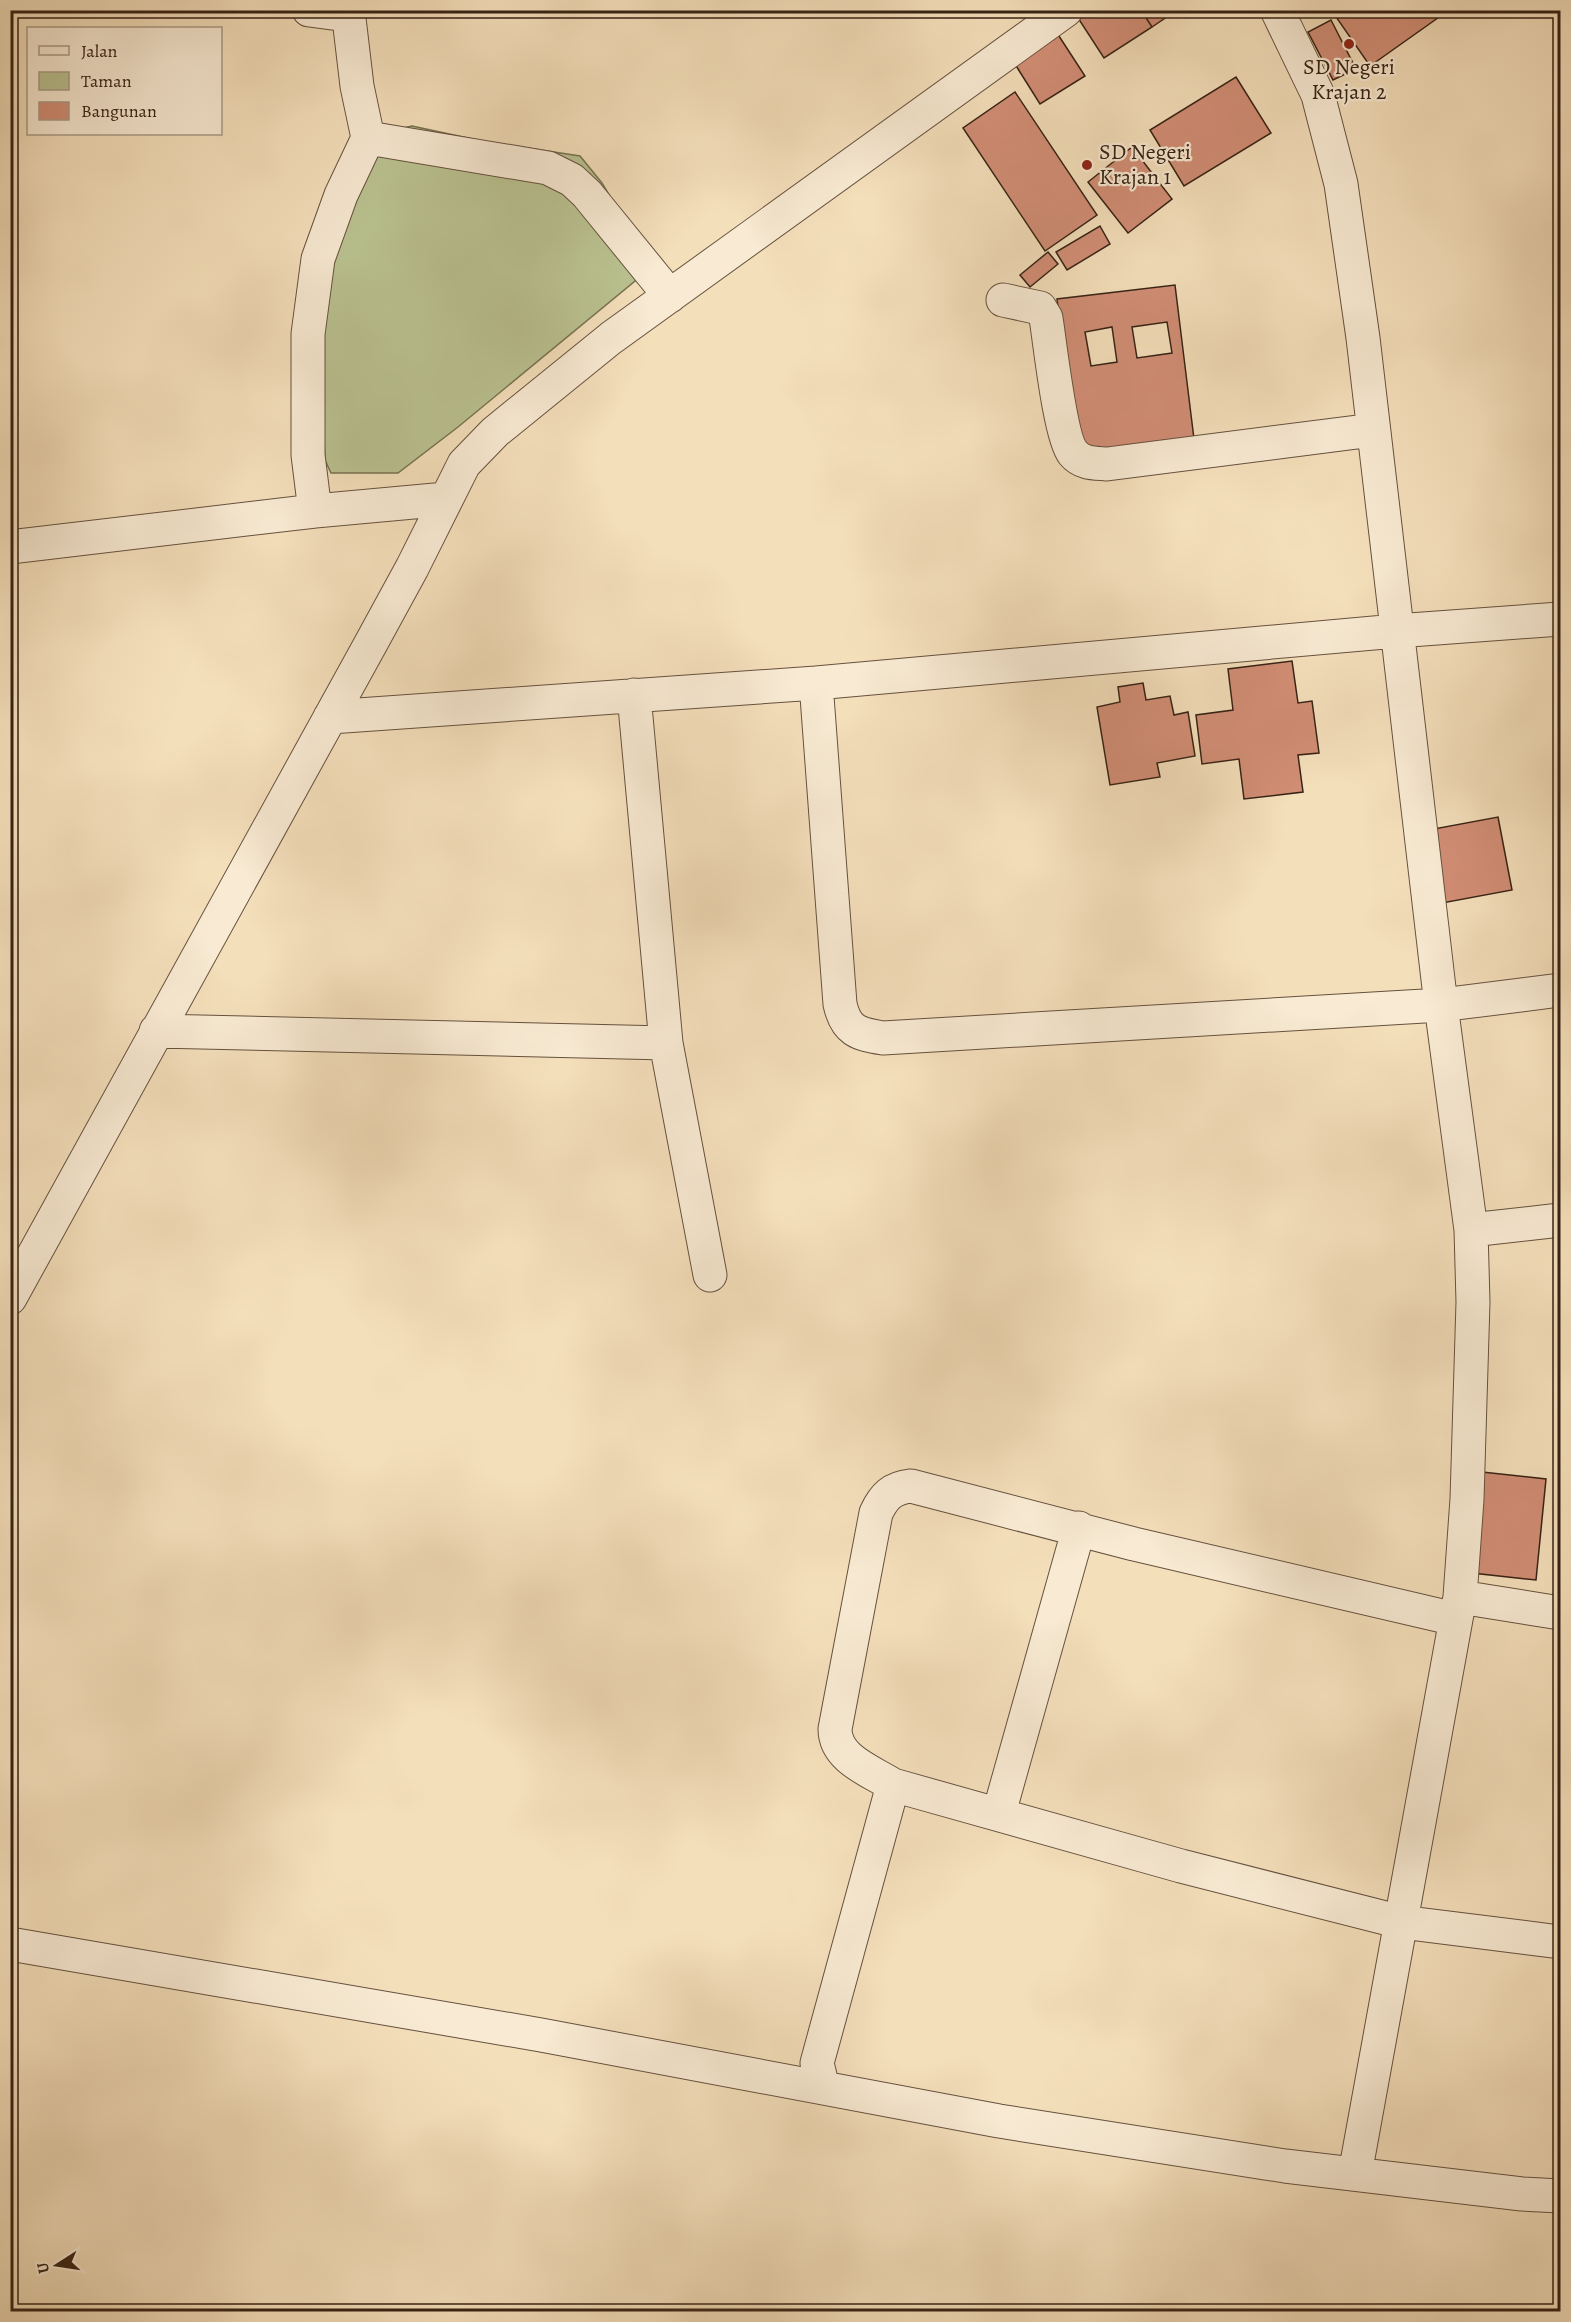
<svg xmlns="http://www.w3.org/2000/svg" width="1571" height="2322" viewBox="0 0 1571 2322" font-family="Alegreya,serif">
<rect width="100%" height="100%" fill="#f4dfbb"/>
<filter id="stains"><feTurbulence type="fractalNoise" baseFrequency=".00333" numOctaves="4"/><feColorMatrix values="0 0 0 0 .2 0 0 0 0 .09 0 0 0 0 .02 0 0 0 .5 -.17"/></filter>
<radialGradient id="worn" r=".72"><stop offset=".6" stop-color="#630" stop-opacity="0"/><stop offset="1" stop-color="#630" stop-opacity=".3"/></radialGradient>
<!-- green -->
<path fill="#bac291" stroke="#787252" stroke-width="1.5" d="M 412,126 L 482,141 L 580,156 L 602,183 L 652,267 L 458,427 L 398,473 L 331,473 L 325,460 L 320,341 L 336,217 L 385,132 Z"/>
<!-- building -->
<path fill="#d28e76" stroke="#362214" stroke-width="1.5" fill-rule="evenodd" d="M 1089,10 L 1141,10 L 1152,27 L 1104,58 L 1078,18 Z
M 1141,10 L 1177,10 L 1152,27 Z
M 1339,10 L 1449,10 L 1370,66 L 1334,14 Z
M 1331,20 L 1356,69 L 1333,80 L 1308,32 Z
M 1057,33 L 1085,76 L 1040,104 L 1013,61 Z
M 1236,77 L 1271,133 L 1184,186 L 1150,130 Z
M 1015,92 L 1097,215 L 1045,251 L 963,128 Z
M 1132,147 L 1172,199 L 1128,233 L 1088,182 Z
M 1100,226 L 1110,244 L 1067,270 L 1056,252 Z
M 1048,252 L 1058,264 L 1030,287 L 1020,275 Z
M 1175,285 L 1194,439 L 1076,454 L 1057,299 ZM 1167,322 L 1172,353 L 1137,358 L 1132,327 ZM 1112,327 L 1117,362 L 1091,366 L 1085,332 Z
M 1292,661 L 1298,703 L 1312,701 L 1319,753 L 1298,755 L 1303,792 L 1244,799 L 1239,759 L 1202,764 L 1196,715 L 1233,710 L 1228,669 Z
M 1143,683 L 1146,700 L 1170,696 L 1174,715 L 1188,712 L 1195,756 L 1157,763 L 1160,777 L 1110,785 L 1097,707 L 1120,702 L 1118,687 Z
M 1498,817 L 1512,890 L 1437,904 L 1423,831 Z
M 1482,1472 L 1546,1479 L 1536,1580 L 1472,1573 Z"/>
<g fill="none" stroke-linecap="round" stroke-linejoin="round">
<defs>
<path id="minor" d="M 309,10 L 347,15
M 1277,10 L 1318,95 L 1341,184 L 1363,338 L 1441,1005 L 1471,1230 L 1473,1302 L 1467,1499 L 1460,1597 L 1355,2174
M 368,138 L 548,168 L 572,180 L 587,194 L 670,296
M 1003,300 L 1040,308 L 1046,318 C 1050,343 1060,437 1073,453 C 1082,464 1095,463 1107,464 L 1373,430
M 315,511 L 308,455 L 308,334 L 318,259 L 341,195 L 368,138 L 357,86 L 348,10
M 10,547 L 315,511 L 446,499
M 816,683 L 840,1004 C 846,1031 858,1034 883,1038 L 1441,1005 L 1560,990
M 634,695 L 666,1043 L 710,1275
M 330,717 L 816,683 L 1396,631 L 1560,619
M 156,1031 L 666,1043
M 1471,1230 L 1560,1220
M 10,1298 L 370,645 L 412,568 L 464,464 L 495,432 L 611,338 L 1066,10
M 1460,1597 L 1560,1613
M 893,1785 L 1181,1866 L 1401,1922 L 1560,1942
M 999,1813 L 1079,1528
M 10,1944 L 541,2035 L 999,2121 L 1285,2166 L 1522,2194 L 1560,2196
M 823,2088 L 817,2063 L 893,1785 C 871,1771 835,1759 835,1729 L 876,1513 C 884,1496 892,1488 911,1486 L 1134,1544 L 1455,1619"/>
</defs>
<!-- minor casing -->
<use href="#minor" stroke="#66513e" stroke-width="35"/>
<!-- minor -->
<use href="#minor" stroke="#f8ead3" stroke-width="33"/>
</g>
<!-- markers -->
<g fill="#8f2418" stroke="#f8ead3" stroke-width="2">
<circle cx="1349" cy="44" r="6"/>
<circle cx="1087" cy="165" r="6"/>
</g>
<g text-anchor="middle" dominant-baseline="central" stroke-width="4.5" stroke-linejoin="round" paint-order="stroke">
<!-- poi labels -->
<g font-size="22" fill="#362214" stroke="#f8ead3">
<text x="1349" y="67">SD Negeri<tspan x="1349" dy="25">Krajan 2</tspan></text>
<text x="1099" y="152" text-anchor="start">SD Negeri<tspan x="1099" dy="25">Krajan 1</tspan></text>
</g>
</g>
<!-- margin -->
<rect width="1571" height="2322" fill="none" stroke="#f4dfbb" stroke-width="36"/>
<rect x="12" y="12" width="1547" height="2298" fill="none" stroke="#362214" stroke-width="3"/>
<rect x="18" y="18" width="1535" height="2286" fill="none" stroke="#362214" stroke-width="1.5"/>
<!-- legend -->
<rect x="27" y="27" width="195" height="108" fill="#f8ead3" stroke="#aa9a87" stroke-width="1.5"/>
<rect x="39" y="46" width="30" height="9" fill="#f8ead3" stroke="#aa9a87" stroke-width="1.5"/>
<text x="81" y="57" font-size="18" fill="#362214">Jalan</text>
<rect x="39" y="72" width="30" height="18" fill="#bac291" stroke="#aa9a87" stroke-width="1.5"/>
<text x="81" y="87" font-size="18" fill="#362214">Taman</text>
<rect x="39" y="102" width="30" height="18" fill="#d28e76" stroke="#aa9a87" stroke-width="1.5"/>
<text x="81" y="117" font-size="18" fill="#362214">Bangunan</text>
<!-- north arrow -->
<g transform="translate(57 2265) rotate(258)" stroke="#f8ead3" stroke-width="4.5" paint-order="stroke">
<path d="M0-4.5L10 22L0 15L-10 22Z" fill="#362214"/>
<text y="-9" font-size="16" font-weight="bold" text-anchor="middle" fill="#362214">U</text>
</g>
<rect width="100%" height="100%" filter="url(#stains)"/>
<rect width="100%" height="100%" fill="url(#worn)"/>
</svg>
